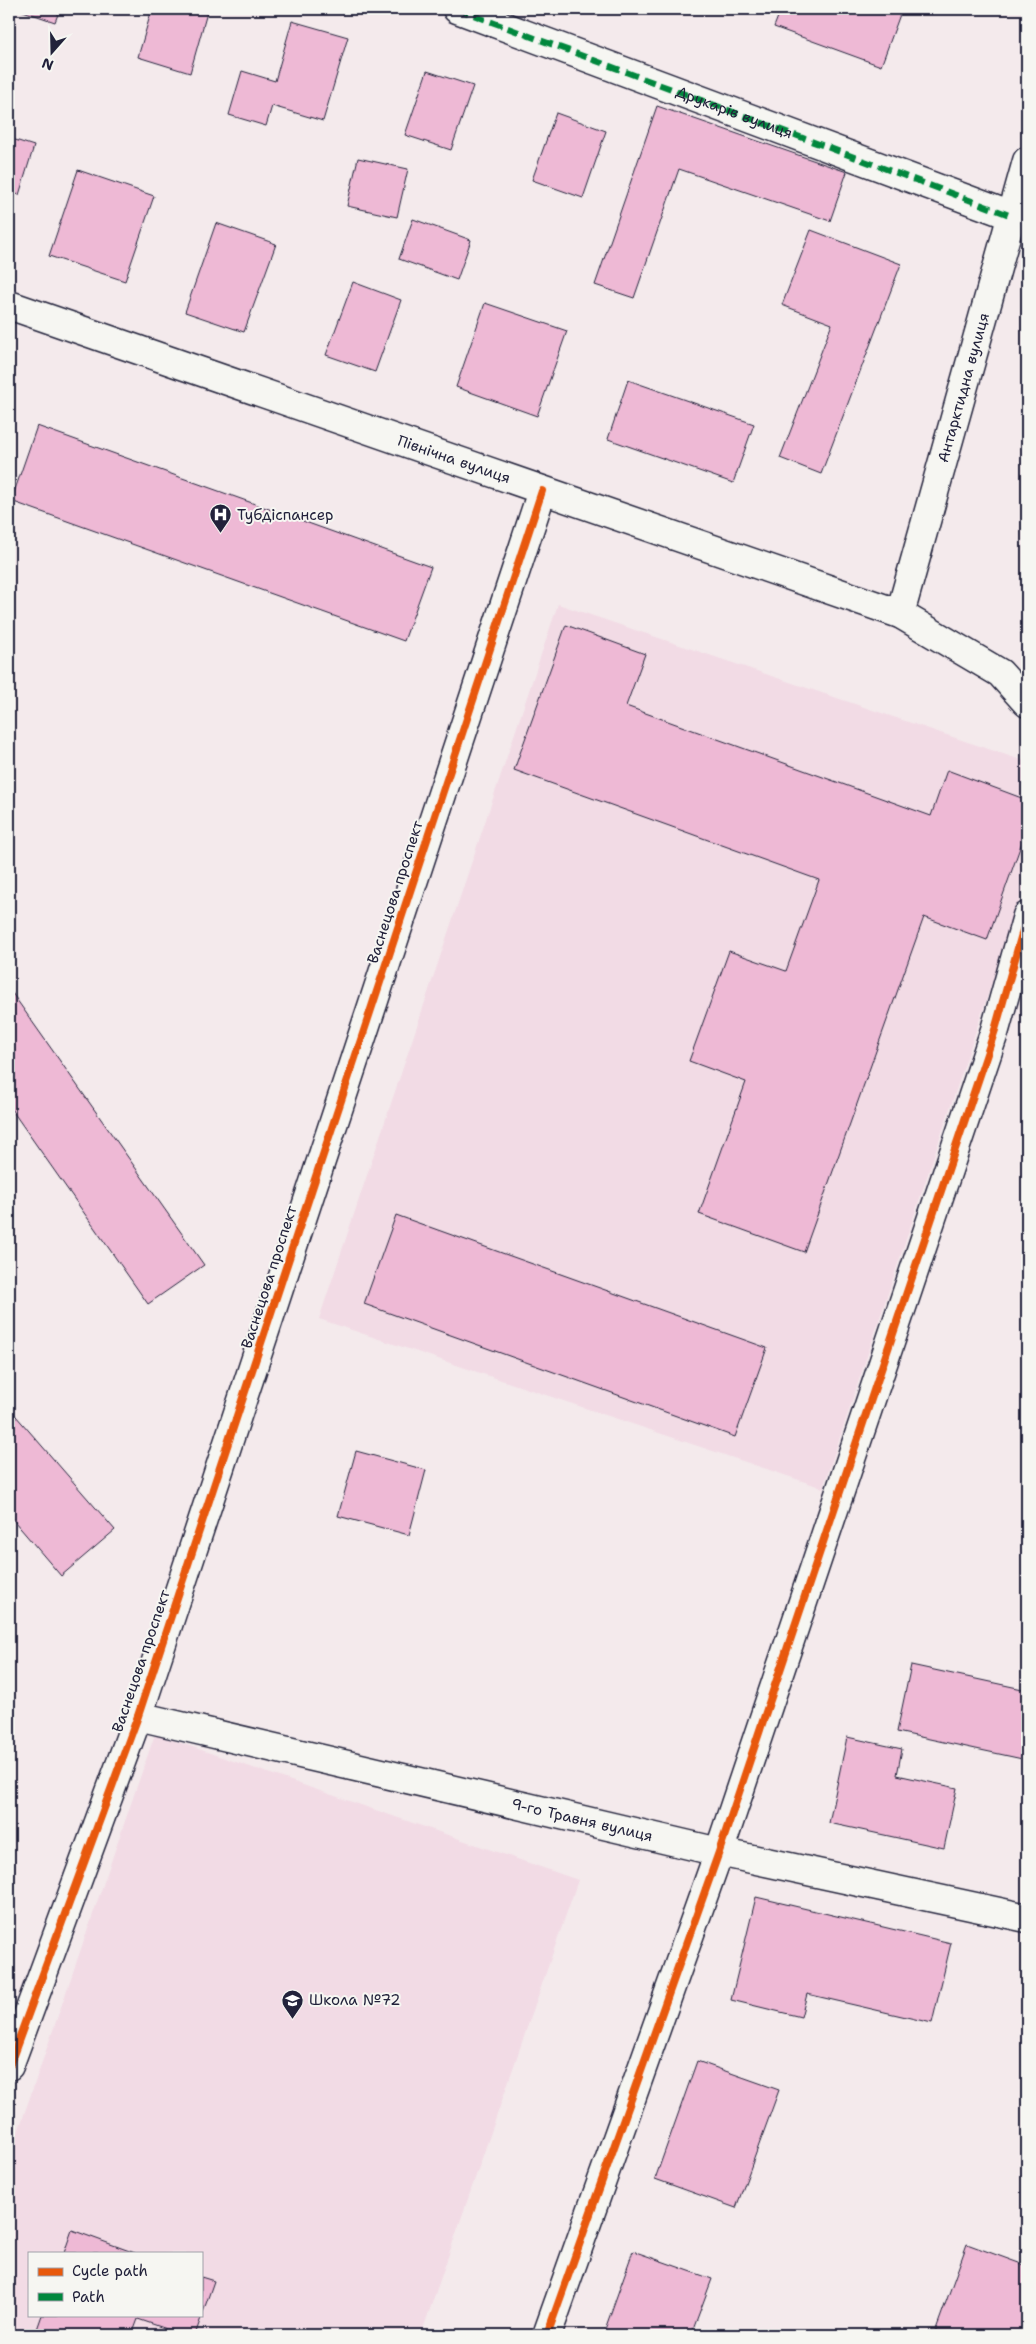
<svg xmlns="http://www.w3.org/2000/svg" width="1036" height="2344" viewBox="0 0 1036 2344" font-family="'Shantell Sans',sans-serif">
<rect width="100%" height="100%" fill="#f4eaec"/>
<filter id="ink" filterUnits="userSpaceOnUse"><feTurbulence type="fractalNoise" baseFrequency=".02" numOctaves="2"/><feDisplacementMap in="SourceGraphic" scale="10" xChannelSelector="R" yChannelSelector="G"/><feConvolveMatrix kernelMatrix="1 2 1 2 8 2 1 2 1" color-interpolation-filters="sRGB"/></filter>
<g filter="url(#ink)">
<!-- built -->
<path fill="#f2dbe5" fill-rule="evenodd" d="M 558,604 L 1027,762 L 1027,878 L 823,1488 L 319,1319 Z
M 155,1734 L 578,1880 L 421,2335 L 9,2335 L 9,2158 ZM 29,2253 L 201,2253 L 201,2315 L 29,2315 Z"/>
<!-- building -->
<path fill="#eeb9d5" stroke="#22223b" d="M 17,9 L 60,9 L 55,22 Z
M 152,9 L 208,9 L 190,73 L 138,57 Z
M 781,9 L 902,9 L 881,66 L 774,27 Z
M 292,21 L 348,37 L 323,121 L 272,106 L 266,126 L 229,115 L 242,71 L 275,81 Z
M 427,71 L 473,86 L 451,150 L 405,135 Z
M 657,106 L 847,172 L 830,221 L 679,169 L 634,298 L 595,285 Z
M 556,113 L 606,131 L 583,198 L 532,180 Z
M 9,138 L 34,146 L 19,195 L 9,191 Z
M 358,158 L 408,169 L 397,217 L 347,206 Z
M 78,170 L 154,196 L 125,281 L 49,256 Z
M 413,219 L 471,240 L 457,280 L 399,259 Z
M 216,223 L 276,244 L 244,332 L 185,312 Z
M 811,230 L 901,264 L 821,474 L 780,458 L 832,324 L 782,305 Z
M 353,282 L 401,300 L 375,372 L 326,355 Z
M 485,303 L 567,331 L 537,416 L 456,387 Z
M 628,380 L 754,424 L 733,483 L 608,439 Z
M 37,426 L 431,567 L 404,641 L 11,501 Z
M 566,625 L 645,654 L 626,706 L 931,816 L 947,770 L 1027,800 L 1027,828 L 987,940 L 924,917 L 804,1252 L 699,1214 L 746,1082 L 689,1061 L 729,951 L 786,971 L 819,880 L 514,770 Z
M 12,993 L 204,1265 L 148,1304 L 9,1106 L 9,996 Z
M 396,1215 L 767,1348 L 735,1437 L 364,1304 Z
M 9,1408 L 115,1530 L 61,1576 L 9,1515 Z
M 356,1451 L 426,1470 L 409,1535 L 338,1516 Z
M 911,1665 L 1027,1690 L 1027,1760 L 897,1732 Z
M 847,1737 L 902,1749 L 897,1775 L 957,1788 L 944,1848 L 829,1823 Z
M 756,1897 L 951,1943 L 932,2023 L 807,1994 L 801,2017 L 731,2000 Z
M 697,2061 L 779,2090 L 736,2208 L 655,2179 Z
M 72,2230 L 135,2253 L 64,2253 Z
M 967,2244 L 1027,2266 L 1027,2335 L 934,2335 Z
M 633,2251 L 712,2279 L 691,2335 L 603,2335 Z
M 201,2277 L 214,2281 L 195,2335 L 184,2335 L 138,2319 L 132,2335 L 35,2335 L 42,2315 L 201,2315 Z"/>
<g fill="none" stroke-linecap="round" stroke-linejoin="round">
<defs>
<g id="street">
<path id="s1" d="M 457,9 L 1012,216"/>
<path id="s2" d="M 9,305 L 900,614 L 1000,673 L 1027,703"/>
<path id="s3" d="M 900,614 L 1027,161"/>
<path id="s4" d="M 138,1716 L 719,1852 L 1027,1918"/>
<path d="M 9,2066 L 138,1716 L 542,491"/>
<path d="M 547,2335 L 719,1852 L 995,1030 L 1027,916"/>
</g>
</defs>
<!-- street casing -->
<use href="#street" stroke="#22223b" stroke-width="31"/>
<!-- street -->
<use href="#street" stroke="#f6f6f2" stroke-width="28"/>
<!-- quiet -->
<path stroke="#00873e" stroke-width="6" stroke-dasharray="12 6" stroke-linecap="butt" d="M 457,9 L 1012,216"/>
<defs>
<path id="cycleway" d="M 9,2066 L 138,1716 L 542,491
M 547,2335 L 719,1852 L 995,1030 L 1027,916"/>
</defs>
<!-- cycleway casing -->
<use href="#cycleway" stroke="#f6f6f2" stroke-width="11"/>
<!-- cycleway -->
<use href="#cycleway" stroke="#e8590c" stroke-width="8"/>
</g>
</g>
<!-- icons -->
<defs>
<symbol id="hospital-pin" viewBox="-11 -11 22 30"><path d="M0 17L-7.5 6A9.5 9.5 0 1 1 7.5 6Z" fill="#22223b" stroke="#f6f6f2"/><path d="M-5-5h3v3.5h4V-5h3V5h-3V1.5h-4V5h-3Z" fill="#fff"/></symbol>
<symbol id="school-pin" viewBox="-11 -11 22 30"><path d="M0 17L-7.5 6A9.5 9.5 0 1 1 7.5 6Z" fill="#22223b" stroke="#f6f6f2"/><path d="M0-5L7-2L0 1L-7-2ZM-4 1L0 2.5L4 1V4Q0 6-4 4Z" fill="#fff"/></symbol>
</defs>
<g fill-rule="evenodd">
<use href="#hospital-pin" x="208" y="502" width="25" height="34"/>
<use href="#school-pin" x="280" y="1988" width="25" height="34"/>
</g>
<g text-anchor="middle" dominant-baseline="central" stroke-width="4" stroke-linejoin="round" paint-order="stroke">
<!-- street labels -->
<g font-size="15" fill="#22223b" stroke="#f6f6f2">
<text stroke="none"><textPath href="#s1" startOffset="296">Друкарів вулиця</textPath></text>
<text stroke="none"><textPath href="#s3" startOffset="235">Антарктидна вулиця</textPath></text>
<text stroke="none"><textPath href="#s2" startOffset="471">Північна вулиця</textPath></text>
<text transform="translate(395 892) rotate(-72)">Васнецова проспект</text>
<text transform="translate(269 1277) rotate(-72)">Васнецова проспект</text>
<text transform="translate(141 1661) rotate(-71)">Васнецова проспект</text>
<text stroke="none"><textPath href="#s4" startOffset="456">9-го Травня вулиця</textPath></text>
</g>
<!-- poi labels -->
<g font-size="15" fill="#22223b" stroke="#f6f6f2" text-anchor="start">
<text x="237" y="515">Тубдіспансер</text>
<text x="309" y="2000">Школа №72</text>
</g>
</g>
<!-- margin -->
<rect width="1036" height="2344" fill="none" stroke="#f6f6f2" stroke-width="30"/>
<rect x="15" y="15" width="1006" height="2314" fill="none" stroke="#22223b" stroke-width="2" filter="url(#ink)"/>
<!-- legend -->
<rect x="28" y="2252" width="175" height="65" fill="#f6f6f2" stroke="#a1a1a9"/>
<rect x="38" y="2268" width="25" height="8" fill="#e8590c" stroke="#a1a1a9"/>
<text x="72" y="2276" font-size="15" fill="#22223b">Cycle path</text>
<rect x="38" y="2293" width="25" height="8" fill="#00873e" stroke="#a1a1a9"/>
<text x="72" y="2302" font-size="15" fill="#22223b">Path</text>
<!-- north arrow -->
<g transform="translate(52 52) rotate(200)" stroke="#f6f6f2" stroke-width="4" paint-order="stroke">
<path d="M0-4L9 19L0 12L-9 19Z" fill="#22223b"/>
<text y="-8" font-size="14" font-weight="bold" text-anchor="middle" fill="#22223b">N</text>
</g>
</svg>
